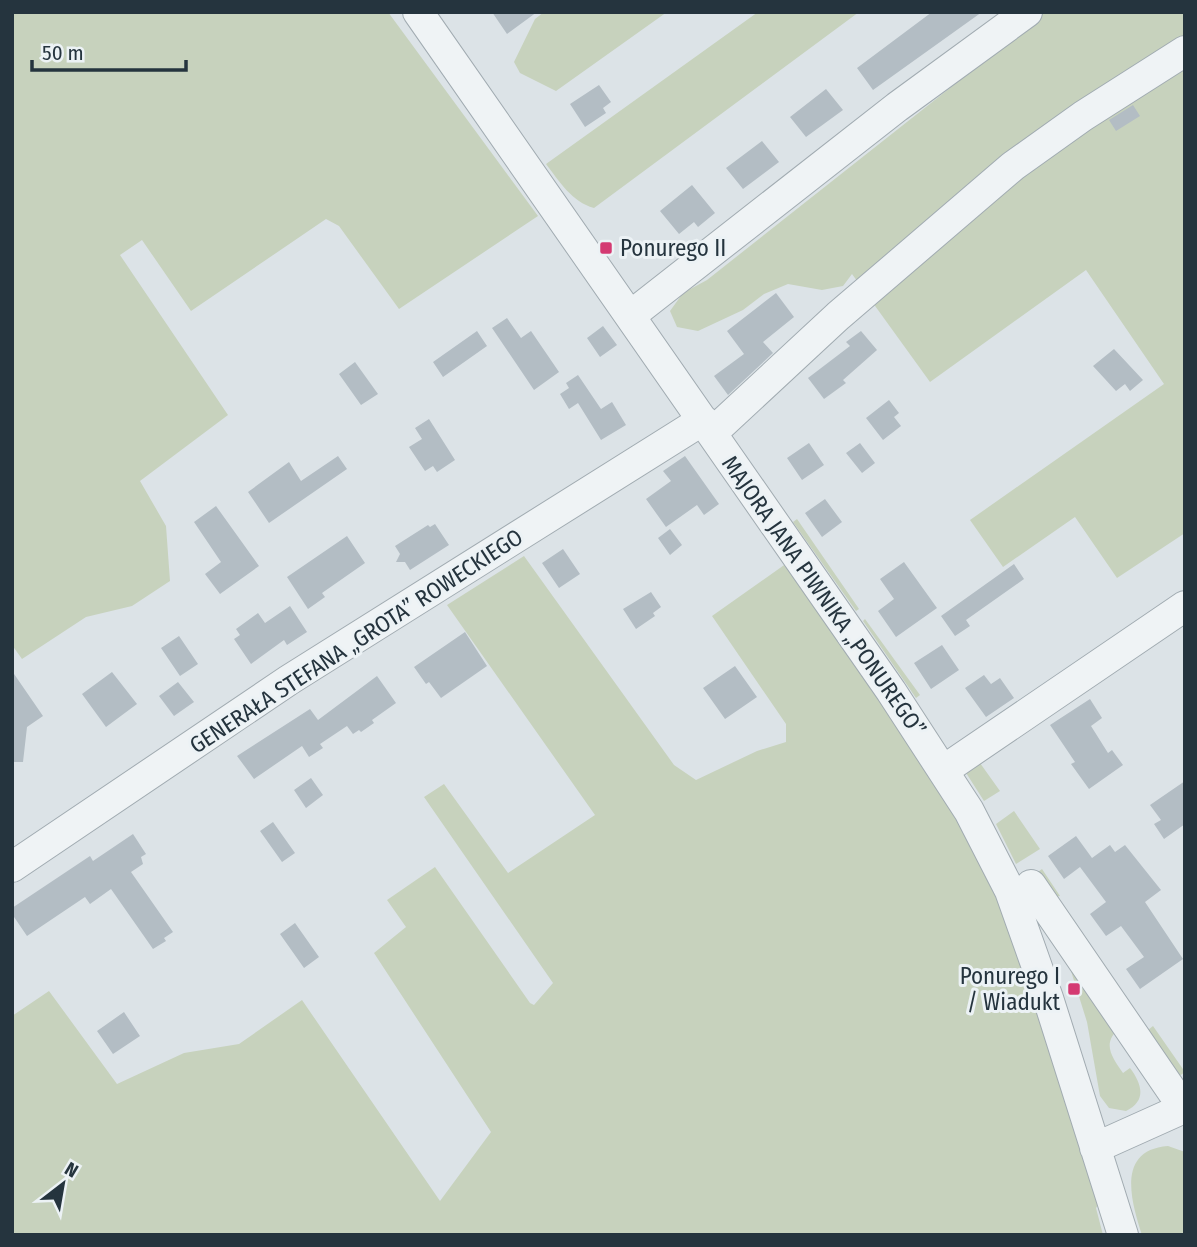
<svg xmlns="http://www.w3.org/2000/svg" width="1197" height="1247" viewBox="0 0 1197 1247" font-family="'Fira Sans Condensed',sans-serif">
<rect width="100%" height="100%" fill="#dce3e7"/>
<!-- green -->
<path fill="#c7d2bd" d="M 12,12 L 388,12 L 538,216 L 399,309 L 339,226 L 326,219 L 191,311 L 142,240 L 120,255 L 228,415 L 140,481 L 166,526 L 170,581 L 132,606 L 86,617 L 22,659 L 12,645 Z
M 544,12 L 667,12 L 556,91 L 520,73 L 514,62 L 535,19 Z
M 758,12 L 859,12 L 594,208 C 572,202 559,181 546,164 Z
M 1031,12 L 1185,12 L 1185,533 L 1117,578 L 1075,517 L 1003,567 L 970,520 L 1164,384 L 1086,270 L 930,382 L 852,274 L 843,286 L 822,290 L 788,284 L 764,294 L 743,310 L 698,331 L 677,327 L 670,311 L 683,293 L 707,280 L 1036,20 Z
M 797,519 L 857,606 L 859,609 L 856,611 L 793,522 Z
M 524,556 L 674,765 L 696,780 L 757,751 L 786,742 L 786,724 L 712,616 L 787,563 L 958,810 L 1014,935 L 1098,1205 L 1096,1208 L 1103,1235 L 12,1235 L 12,1016 L 49,991 L 117,1084 L 184,1053 L 239,1044 L 302,1000 L 440,1201 L 491,1132 L 374,953 L 406,927 L 387,900 L 435,867 L 530,1003 L 534,1005 L 553,983 L 424,797 L 444,784 L 508,873 L 595,815 L 447,605 Z
M 865,619 L 920,695 L 916,698 L 863,621 Z
M 975,756 L 1000,791 L 984,801 L 961,765 Z
M 1014,811 L 1040,849 L 1016,864 L 996,824 Z
M 1042,869 L 1060,896 L 1049,898 L 1120,1028 C 1101,1043 1112,1057 1123,1073 L 1130,1068 C 1142,1084 1147,1101 1126,1111 L 1109,1108 L 1100,1096 L 1087,1022 L 1071,971 L 1043,928 L 1024,882 Z
M 1153,1026 L 1185,1072 L 1175,1079 L 1143,1034 Z
M 1168,1146 L 1185,1152 L 1185,1233 L 1142,1235 C 1131,1201 1116,1150 1168,1146 Z"/>
<!-- building -->
<path fill="#b3bdc4" d="M 492,12 L 537,12 L 507,34 Z
M 932,12 L 982,12 L 873,90 L 857,68 Z
M 599,85 L 611,102 L 603,108 L 606,113 L 585,127 L 570,104 Z
M 826,89 L 843,110 L 806,137 L 790,117 Z
M 1133,105 L 1140,116 L 1116,131 L 1109,120 Z
M 762,141 L 779,162 L 743,189 L 726,168 Z
M 692,185 L 715,213 L 698,227 L 694,222 L 679,234 L 660,211 Z
M 776,293 L 794,317 L 763,342 L 773,353 L 728,395 L 714,376 L 744,354 L 727,331 Z
M 507,318 L 521,338 L 531,331 L 559,372 L 534,390 L 492,328 Z
M 603,326 L 617,345 L 600,357 L 587,338 Z
M 477,331 L 487,346 L 443,377 L 433,362 Z
M 861,331 L 877,350 L 843,380 L 846,383 L 824,399 L 808,378 L 850,346 L 846,342 Z
M 1114,349 L 1143,380 L 1130,391 L 1125,384 L 1116,391 L 1093,366 Z
M 355,362 L 378,394 L 361,405 L 339,374 Z
M 578,375 L 601,409 L 612,402 L 626,425 L 601,440 L 578,403 L 569,409 L 560,394 L 569,388 L 566,383 Z
M 889,400 L 899,413 L 894,417 L 901,426 L 883,440 L 866,418 Z
M 429,419 L 455,460 L 437,472 L 433,466 L 425,471 L 409,447 L 422,439 L 415,428 Z
M 809,443 L 824,465 L 802,480 L 787,458 Z
M 860,443 L 875,463 L 862,473 L 846,453 Z
M 338,456 L 347,469 L 269,523 L 248,492 L 289,462 L 301,481 Z
M 685,456 L 719,504 L 704,515 L 697,505 L 666,527 L 646,499 L 671,481 L 663,471 Z
M 825,499 L 842,522 L 822,537 L 805,513 Z
M 216,506 L 259,566 L 220,594 L 205,574 L 221,562 L 194,522 Z
M 435,524 L 449,545 L 410,570 L 405,562 L 396,562 L 400,554 L 395,546 L 428,525 L 430,527 Z
M 670,529 L 682,545 L 670,555 L 658,538 Z
M 347,536 L 365,563 L 322,593 L 325,597 L 308,609 L 287,577 Z
M 563,549 L 580,574 L 559,588 L 542,563 Z
M 904,562 L 937,608 L 896,637 L 878,611 L 894,599 L 880,579 Z
M 1014,564 L 1024,579 L 966,620 L 970,626 L 955,636 L 941,616 Z
M 651,592 L 661,607 L 653,613 L 655,616 L 636,629 L 623,609 Z
M 290,606 L 307,632 L 287,645 L 284,640 L 251,664 L 234,639 L 240,635 L 236,629 L 258,613 L 265,623 Z
M 465,632 L 487,666 L 441,698 L 429,682 L 426,684 L 414,667 Z
M 179,636 L 198,664 L 180,676 L 161,648 Z
M 942,645 L 959,670 L 931,689 L 914,663 Z
M 735,666 L 757,697 L 725,719 L 703,688 Z
M 12,671 L 43,716 L 27,727 L 23,762 L 12,762 Z
M 112,672 L 137,704 L 106,727 L 82,694 Z
M 984,675 L 991,684 L 1000,678 L 1014,698 L 986,717 L 965,688 Z
M 377,676 L 396,703 L 372,720 L 374,723 L 361,732 L 359,730 L 353,734 L 347,726 L 320,744 L 323,748 L 309,757 L 302,746 L 254,779 L 237,756 L 310,709 L 318,720 Z
M 178,682 L 194,702 L 174,716 L 159,696 Z
M 1090,699 L 1102,718 L 1091,726 L 1108,753 L 1112,750 L 1123,765 L 1089,789 L 1071,764 L 1075,762 L 1050,725 Z
M 311,778 L 323,795 L 306,808 L 294,790 Z
M 1185,781 L 1185,824 L 1164,839 L 1154,824 L 1161,820 L 1150,805 Z
M 273,822 L 295,853 L 282,862 L 260,831 Z
M 133,834 L 146,854 L 141,857 L 143,864 L 131,872 L 173,932 L 164,938 L 166,941 L 153,949 L 111,889 L 90,904 L 85,897 L 27,936 L 12,914 L 12,908 L 90,856 L 93,861 Z
M 1076,836 L 1092,858 L 1110,845 L 1115,852 L 1125,845 L 1161,890 L 1145,902 L 1183,959 L 1140,989 L 1126,969 L 1144,957 L 1121,926 L 1106,936 L 1090,914 L 1106,902 L 1080,867 L 1064,879 L 1048,856 Z
M 295,923 L 319,957 L 304,968 L 280,934 Z
M 124,1012 L 140,1036 L 113,1054 L 97,1031 Z"/>
<g fill="none" stroke-linecap="round" stroke-linejoin="round">
<defs>
<path id="minor" d="M 418,12 L 891,691 L 969,811 L 1010,891 L 1048,998 L 1123,1235
M 630,316 L 897,107 L 1027,12
M 712,433 L 838,316 L 1013,166 L 1083,116 L 1185,51
M 944,770 L 1185,606
M 12,867 L 289,680 L 703,420
M 1031,885 L 1185,1110
M 1095,1148 L 1184,1108"/>
</defs>
<!-- minor casing -->
<use href="#minor" stroke="#a1abb1" stroke-width="32"/>
<!-- minor -->
<use href="#minor" stroke="#eff3f5" stroke-width="30"/>
</g>
<!-- markers -->
<g fill="#d43a72" stroke="#ecf2f5" stroke-width="2.5">
<rect x="599" y="241" width="14" height="14" rx="3.5"/>
<rect x="1067" y="982" width="14" height="14" rx="3.5"/>
</g>
<g text-anchor="middle" dominant-baseline="central" stroke-width="6" stroke-linejoin="round" paint-order="stroke">
<!-- poi labels -->
<g font-size="23" fill="#25343e" stroke="#ecf2f5" text-anchor="start">
<text x="620" y="248">Ponurego II</text>
<text x="1060" y="976" text-anchor="end">Ponurego I<tspan x="1060" dy="26">/ Wiadukt</tspan></text>
</g>
<!-- street labels -->
<g font-size="23" fill="#25343e" stroke="#ecf2f5">
<text transform="translate(824 596) rotate(55)">MAJORA JANA PIWNIKA „PONUREGO”</text>
<text transform="translate(356 641) rotate(-33)">GENERAŁA STEFANA „GROTA” ROWECKIEGO</text>
</g>
</g>
<!-- border -->
<rect width="1197" height="1247" fill="none" stroke="#25343e" stroke-width="28"/>
<!-- north arrow -->
<g transform="translate(63 1184) rotate(31)" stroke="#ecf2f5" stroke-width="5" paint-order="stroke">
<path d="M0-5L12 26L0 18L-12 26Z" fill="#25343e"/>
<text y="-10" font-size="19" font-weight="bold" text-anchor="middle" fill="#25343e">N</text>
</g>
<!-- scale -->
<path d="M32 60v10h154v-10" fill="none" stroke="#25343e" stroke-width="3.5"/>
<text x="42" y="60" font-size="21" fill="#25343e" stroke="#ecf2f5" stroke-width="5" paint-order="stroke">50 m</text>
</svg>
